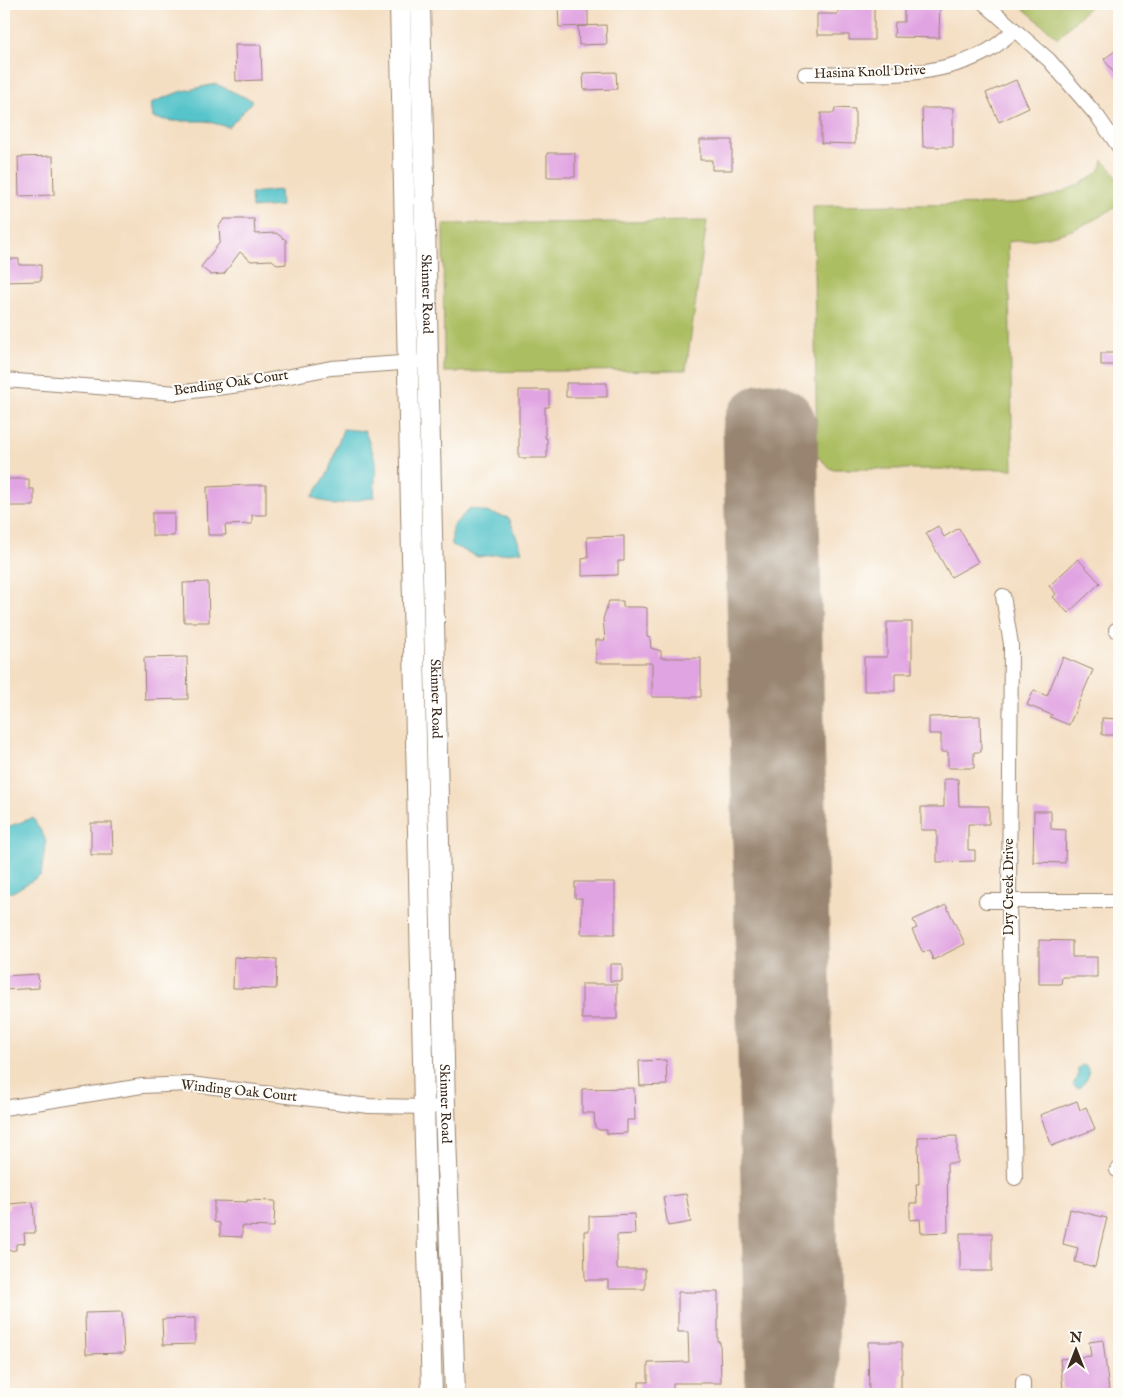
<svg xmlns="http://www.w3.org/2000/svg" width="1123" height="1398" viewBox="0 0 1123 1398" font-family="'IM FELL English',serif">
<rect width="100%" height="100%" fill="#fdfcf7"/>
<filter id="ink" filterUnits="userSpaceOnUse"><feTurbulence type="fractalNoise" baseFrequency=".02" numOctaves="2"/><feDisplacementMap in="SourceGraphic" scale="10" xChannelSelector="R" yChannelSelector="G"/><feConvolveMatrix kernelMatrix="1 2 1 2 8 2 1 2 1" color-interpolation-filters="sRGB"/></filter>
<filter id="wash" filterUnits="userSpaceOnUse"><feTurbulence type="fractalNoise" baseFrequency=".0096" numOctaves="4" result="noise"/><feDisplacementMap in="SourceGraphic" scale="20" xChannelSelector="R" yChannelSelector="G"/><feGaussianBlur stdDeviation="1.12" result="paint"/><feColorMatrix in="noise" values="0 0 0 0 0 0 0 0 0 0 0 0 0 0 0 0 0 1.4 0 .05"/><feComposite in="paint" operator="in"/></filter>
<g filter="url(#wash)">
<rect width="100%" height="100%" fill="#f4dec2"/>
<!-- green -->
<path fill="#acbe62" stroke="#747440" d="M 1018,4 L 1119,4 L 1119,9 L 1090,6 L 1058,38 Z
M 1103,160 C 1120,178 1119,180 1119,205 C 1101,216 1080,229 1059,234 C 1042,239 1025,240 1008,242 L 1013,469 L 831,469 L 817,456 L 813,206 L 1008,204 C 1017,202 1026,202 1035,200 C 1052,197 1087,183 1099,171 C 1102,167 1102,164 1103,160 Z
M 707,221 L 686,370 L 444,372 L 443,224 Z"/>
<!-- water -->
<path fill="#57c4cb" stroke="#497774" d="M 216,84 L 253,101 L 229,127 L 205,121 L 172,121 L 153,118 L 151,103 L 179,92 Z
M 280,190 L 281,206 L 252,208 L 251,193 Z
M 343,429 L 365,431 L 376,462 L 374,497 L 334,505 L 312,497 L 328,473 Z
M 470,508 L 509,518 L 522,551 L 478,557 L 452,545 L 452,527 Z
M 33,818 L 46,840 L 41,875 L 13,892 L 4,892 L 4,828 Z
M 1082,1065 L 1087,1067 C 1091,1078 1086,1080 1079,1088 L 1075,1087 L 1073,1084 L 1078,1077 L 1078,1068 Z"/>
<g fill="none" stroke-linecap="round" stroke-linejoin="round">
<!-- runway -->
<path stroke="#988470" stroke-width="95" d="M 770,430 L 793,1394"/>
</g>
<g id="blocks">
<!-- building -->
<path fill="#e1a4e2" d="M 558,4 L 588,4 L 588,26 L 559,27 Z
M 838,4 L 874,4 L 874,40 L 849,40 L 849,35 L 817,35 L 817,14 L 838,14 Z
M 904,4 L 940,4 L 939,38 L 894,37 L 895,22 L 904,22 Z
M 606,25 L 607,44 L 579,45 L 578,26 Z
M 235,45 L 261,45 L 262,80 L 236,81 Z
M 1119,48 L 1119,80 L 1104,59 Z
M 616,72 L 617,89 L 584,90 L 583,73 Z
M 1016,80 L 1029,108 L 999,122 L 986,93 Z
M 835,108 L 855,109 L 855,144 L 821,143 L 821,113 L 834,113 Z
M 922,108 L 953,108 L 953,147 L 923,147 Z
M 700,140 L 732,140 L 732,170 L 712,170 L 712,160 L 700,160 Z
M 547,153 L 575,153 L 575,177 L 547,177 Z
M 53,156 L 54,195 L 19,196 L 18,157 Z
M 224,219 L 254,219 L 255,234 L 276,233 L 286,240 L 286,264 L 278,265 L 272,260 L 251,261 L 240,252 L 224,274 L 211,275 L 201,267 L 220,242 L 219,226 Z
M 4,259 L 19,259 L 19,265 L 41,265 L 41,281 L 4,282 Z
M 1101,353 L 1119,353 L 1119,365 L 1101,365 Z
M 566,383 L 607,383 L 607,397 L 566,397 Z
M 519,390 L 549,390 L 549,407 L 545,407 L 545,438 L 547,438 L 547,458 L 519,458 Z
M 4,479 L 29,479 L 29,489 L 34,489 L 34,506 L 9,506 L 9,500 L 4,500 Z
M 251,485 L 266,485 L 266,515 L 252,515 L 252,524 L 225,525 L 226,535 L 208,535 L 207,487 Z
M 152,513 L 174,513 L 174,536 L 152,536 Z
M 938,526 L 944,537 L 959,528 L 978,562 L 951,577 L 926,533 Z
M 624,536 L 624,561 L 618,561 L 618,575 L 582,576 L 582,559 L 588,558 L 587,537 Z
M 1078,559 L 1100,583 L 1068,613 L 1053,597 L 1056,594 L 1049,586 Z
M 208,582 L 209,622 L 184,622 L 183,583 Z
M 609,601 L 623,601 L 623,607 L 642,607 L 647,608 L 647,637 L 650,638 L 651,648 L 661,651 L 661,658 L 701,658 L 701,697 L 652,697 L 652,663 L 596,663 L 596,640 L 605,640 L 603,619 Z
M 887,622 L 912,622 L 912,673 L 895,673 L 895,691 L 864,691 L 864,657 L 887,657 Z
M 187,657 L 188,699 L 145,700 L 144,658 Z
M 1063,657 L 1093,670 L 1069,725 L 1050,717 L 1052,715 L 1027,705 L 1034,690 L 1047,696 Z
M 980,716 L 981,752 L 974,752 L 974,768 L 948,768 L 948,752 L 941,752 L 941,734 L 929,734 L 929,717 Z
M 1102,718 L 1119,719 L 1119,735 L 1102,735 Z
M 944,779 L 958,779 L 959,806 L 989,806 L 989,824 L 968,824 L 968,850 L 975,850 L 975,861 L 937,862 L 937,830 L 921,830 L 921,807 L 944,807 Z
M 1034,811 L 1051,811 L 1051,829 L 1066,830 L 1065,863 L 1033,862 Z
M 91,823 L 112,823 L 113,855 L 91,855 Z
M 575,882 L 615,882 L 615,934 L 581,934 L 582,898 L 575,898 Z
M 946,905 L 965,944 L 933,960 L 929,950 L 923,953 L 912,930 L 917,928 L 913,920 Z
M 1039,940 L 1072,941 L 1072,957 L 1097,957 L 1097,977 L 1062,977 L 1061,984 L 1039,984 Z
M 234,957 L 277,959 L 276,989 L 233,988 Z
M 610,964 L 622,964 L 622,981 L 610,981 Z
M 38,974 L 39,988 L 4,990 L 4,976 Z
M 582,984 L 617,984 L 617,1019 L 582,1019 Z
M 666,1060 L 667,1085 L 640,1086 L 639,1061 Z
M 634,1088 L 635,1120 L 627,1120 L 627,1133 L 607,1134 L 607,1130 L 599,1130 L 595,1127 L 594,1113 L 582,1113 L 582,1089 Z
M 1077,1101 L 1080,1110 L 1086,1107 L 1095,1129 L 1052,1146 L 1040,1115 Z
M 957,1136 L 957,1163 L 947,1163 L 948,1232 L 921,1233 L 920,1219 L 910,1220 L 910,1203 L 917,1203 L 916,1184 L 919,1184 L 918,1137 Z
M 686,1194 L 691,1222 L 668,1226 L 663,1197 Z
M 247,1200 L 275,1201 L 274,1227 L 242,1226 L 242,1237 L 220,1236 L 220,1223 L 214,1222 L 214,1201 L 247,1202 Z
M 33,1202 L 35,1233 L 24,1233 L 25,1243 L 16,1244 L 16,1250 L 4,1251 L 4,1210 L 9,1209 L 9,1204 Z
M 1070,1209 L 1107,1218 L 1095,1267 L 1075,1262 L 1078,1248 L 1063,1244 Z
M 634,1214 L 635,1234 L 617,1235 L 617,1269 L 645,1269 L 645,1289 L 608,1289 L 608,1280 L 585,1280 L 584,1231 L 589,1231 L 589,1216 Z
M 960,1233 L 992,1233 L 992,1271 L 960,1271 Z
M 678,1292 L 718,1292 L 718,1342 L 720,1342 L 721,1383 L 673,1383 L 673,1394 L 639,1394 L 639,1382 L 648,1382 L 648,1363 L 689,1362 L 688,1332 L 678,1332 Z
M 122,1312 L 124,1353 L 86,1354 L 85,1313 Z
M 195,1318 L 195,1344 L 163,1345 L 162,1319 Z
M 1103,1340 L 1109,1391 L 1069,1394 L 1069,1389 L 1063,1389 L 1060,1359 L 1091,1356 L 1089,1342 Z
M 868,1342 L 902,1342 L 902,1374 L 901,1374 L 901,1394 L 869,1394 Z"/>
</g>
</g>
<g filter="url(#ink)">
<use href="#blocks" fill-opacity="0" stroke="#988470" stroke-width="1"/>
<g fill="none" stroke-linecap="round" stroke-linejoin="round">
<defs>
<path id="street" d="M 985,4 L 1049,60 L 1098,117 L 1119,147
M 805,74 C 865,74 929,81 984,53 C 995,48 1005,38 1015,30
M 4,380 L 177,393 L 255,383 L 331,368 L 415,362
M 1003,596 L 1011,644 L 1009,901 L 1015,1178
M 1116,630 L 1119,630
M 986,901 L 1119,901
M 4,1108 L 142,1086 L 190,1084 L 369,1106 L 432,1107
M 1117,1170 L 1119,1170
M 1023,1382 L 1023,1394"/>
<g id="secondary">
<path d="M 400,4 L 424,1107 L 432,1394"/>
<path id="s1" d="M 420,4 L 445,1106 L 455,1394"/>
</g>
</defs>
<!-- street casing -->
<use href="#street" stroke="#988470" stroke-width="16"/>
<!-- secondary casing -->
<use href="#secondary" stroke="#988470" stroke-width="22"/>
<!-- street -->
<use href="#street" stroke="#fff" stroke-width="14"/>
<!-- secondary -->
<use href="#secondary" stroke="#fff" stroke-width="20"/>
</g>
</g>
<g text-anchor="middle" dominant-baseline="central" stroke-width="4" stroke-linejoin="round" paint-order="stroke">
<!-- street labels -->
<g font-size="14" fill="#3b2a1e" stroke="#fdfcf7">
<text transform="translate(870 72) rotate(-2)">Hasina Knoll Drive</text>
<text stroke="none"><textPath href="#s1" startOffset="290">Skinner Road</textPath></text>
<text transform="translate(231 383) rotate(-8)">Bending Oak Court</text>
<text stroke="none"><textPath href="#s1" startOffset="695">Skinner Road</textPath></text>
<text transform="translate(1009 887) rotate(-90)">Dry Creek Drive</text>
<text transform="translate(239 1091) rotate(6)">Winding Oak Court</text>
<text stroke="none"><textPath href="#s1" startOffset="1100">Skinner Road</textPath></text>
</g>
</g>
<!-- margin -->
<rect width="1123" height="1398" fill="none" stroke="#fdfcf7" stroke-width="20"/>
<!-- north arrow -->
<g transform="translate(1076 1350)" stroke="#fdfcf7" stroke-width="4" paint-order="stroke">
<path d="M0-4L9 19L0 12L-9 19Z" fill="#3b2a1e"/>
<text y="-8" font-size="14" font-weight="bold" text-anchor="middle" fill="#3b2a1e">N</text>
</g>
</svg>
